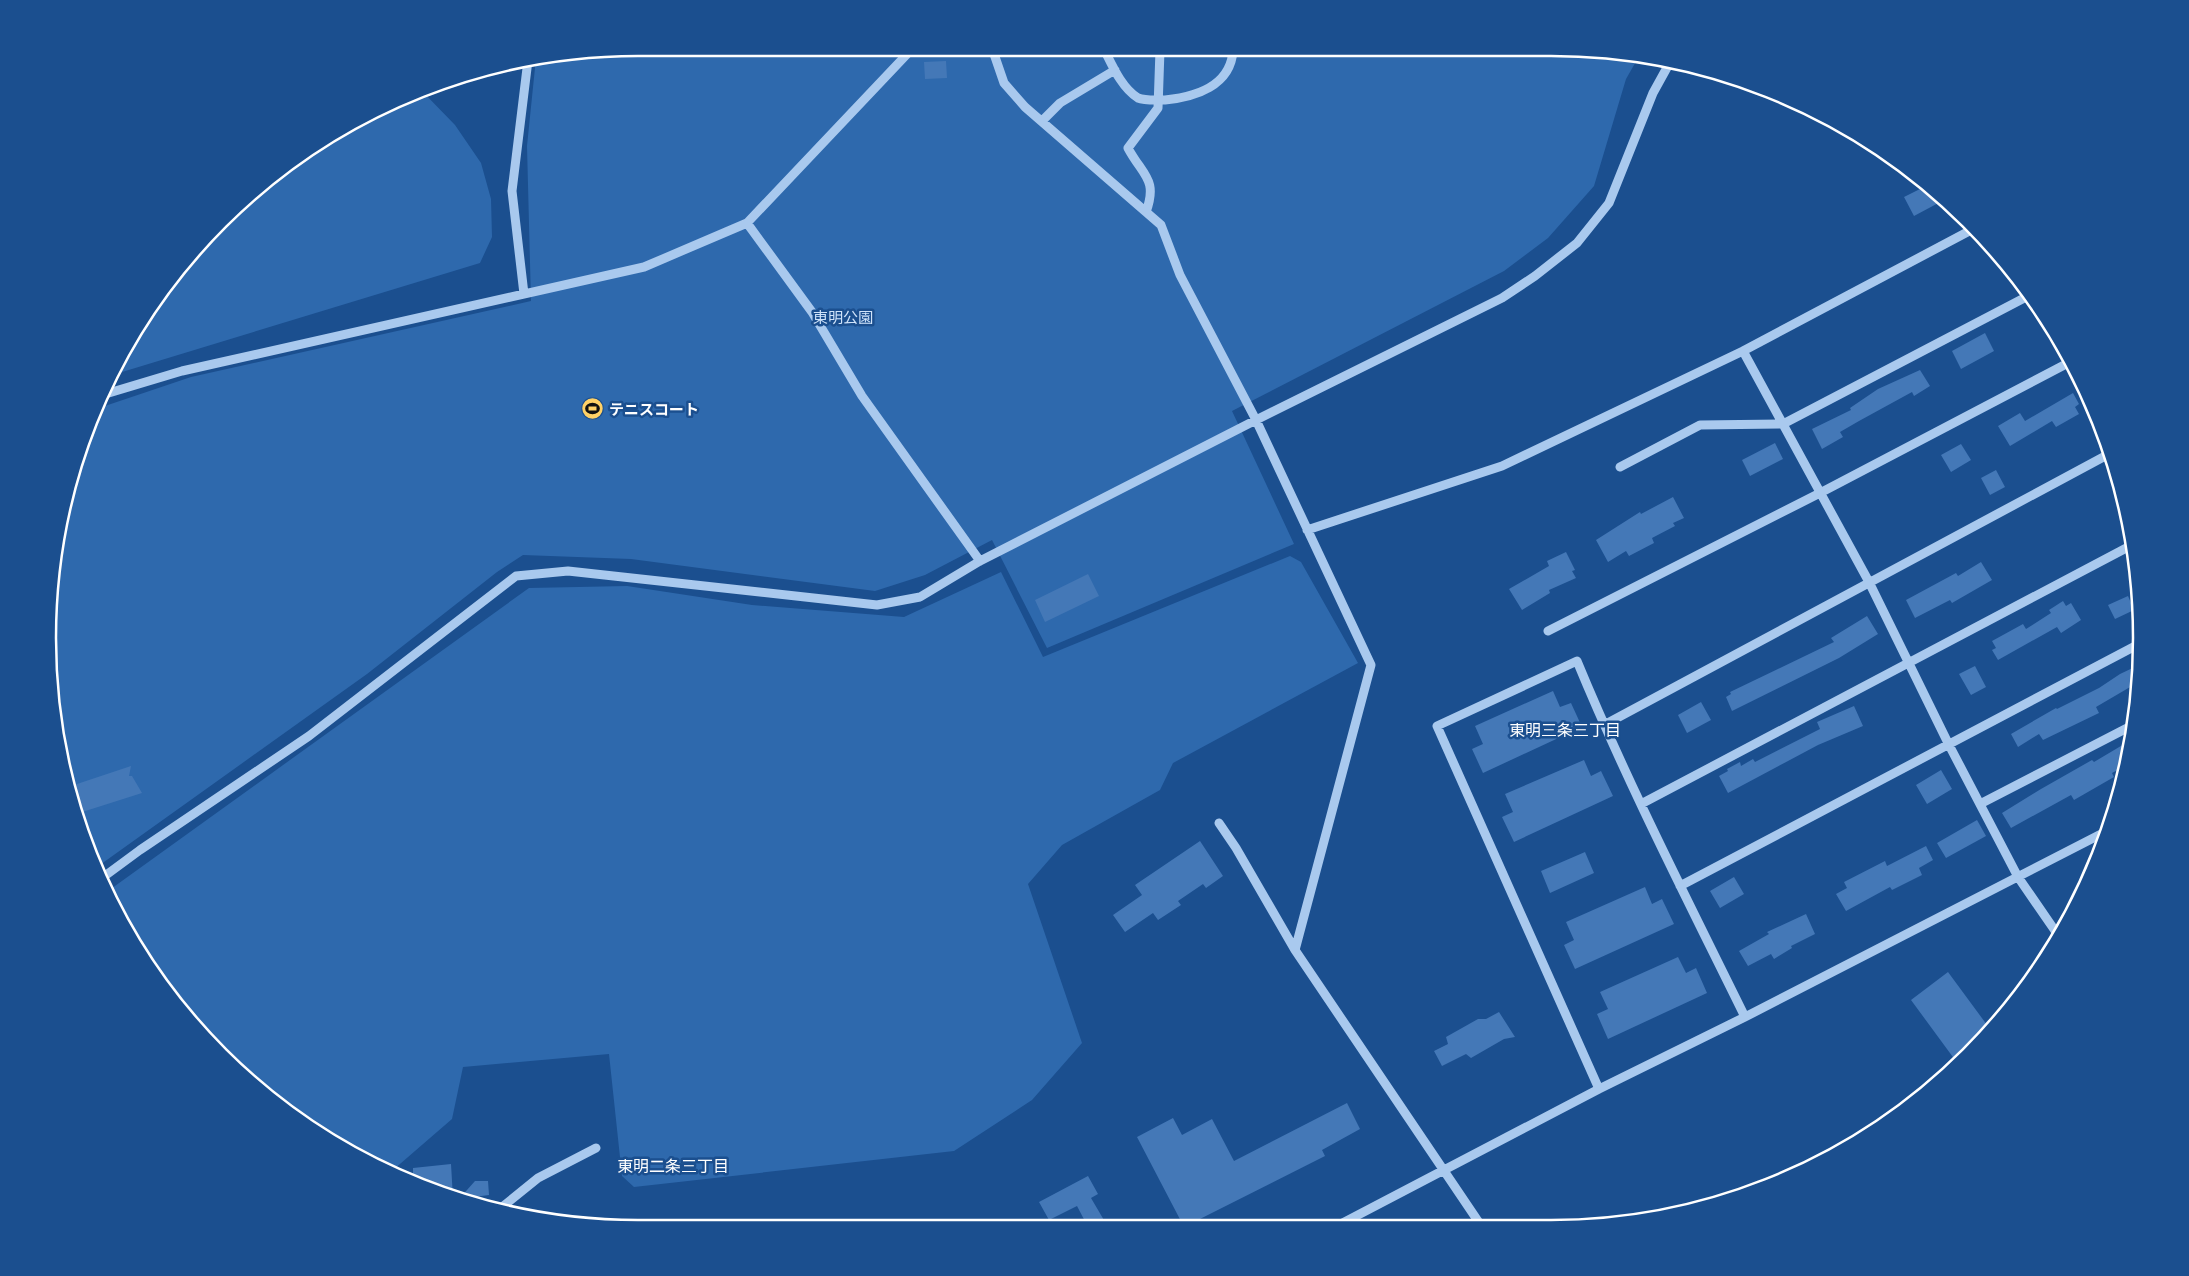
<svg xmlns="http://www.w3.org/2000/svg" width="2189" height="1276" viewBox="0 0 2189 1276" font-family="'IBM Plex Sans','Noto Sans JP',sans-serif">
<rect width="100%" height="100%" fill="#1b4f8f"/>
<!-- green -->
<path fill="#2e69ad" d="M 1590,49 L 1638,58 L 1626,79 L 1594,186 L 1548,238 L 1504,271 L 1232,411 L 1294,544 L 1047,648 L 992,540 L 925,575 L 875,591 L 631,559 L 523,555 L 497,572 L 367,674 L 97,867 L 79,828 L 49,676 L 53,561 L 68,485 L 96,409 L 191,377 L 531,301 L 527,146 L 536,58 L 561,53 Z
M 421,90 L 455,125 L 481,163 L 491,199 L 492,237 L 480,263 L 109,376 L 147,310 L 220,221 L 279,169 L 377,109 Z
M 1290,556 L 1301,562 L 1358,663 L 1173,763 L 1160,790 L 1062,845 L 1028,884 L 1082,1043 L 1032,1100 L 954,1151 L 634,1187 L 622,1176 L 609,1054 L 463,1067 L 452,1119 L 393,1170 L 310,1129 L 248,1082 L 170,998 L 126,933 L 108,891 L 529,588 L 627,586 L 752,605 L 904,617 L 1001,572 L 1043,657 Z"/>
<!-- building -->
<path fill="#4478b7" d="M 946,61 L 947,78 L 925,79 L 924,62 Z
M 1926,186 L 1944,200 L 1914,216 L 1904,197 Z
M 1985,333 L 1994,351 L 1961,369 L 1952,351 Z
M 1920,370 L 1930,386 L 1914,396 L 1912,392 L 1859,421 L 1840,432 L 1843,437 L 1822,449 L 1812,429 L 1851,410 L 1850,408 L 1878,389 Z
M 2073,393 L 2079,404 L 2075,407 L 2079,414 L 2056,427 L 2052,421 L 2010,446 L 1998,426 L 2020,413 L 2025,421 Z
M 1775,443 L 1783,459 L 1750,476 L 1742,460 Z
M 1961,444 L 1971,460 L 1951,472 L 1941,455 Z
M 1996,470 L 2005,487 L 1990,495 L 1981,478 Z
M 1673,497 L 1684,518 L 1673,523 L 1675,526 L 1652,538 L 1654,543 L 1629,556 L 1626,551 L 1608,562 L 1596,540 L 1640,512 L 1641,514 Z
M 1566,552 L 1575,570 L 1572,571 L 1576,578 L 1549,590 L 1550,593 L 1522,610 L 1509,589 L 1549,566 L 1547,561 Z
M 1981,562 L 1992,580 L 1952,603 L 1950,600 L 1915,618 L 1906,600 L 1956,573 L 1958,576 Z
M 1088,574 L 1099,596 L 1045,622 L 1035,600 Z
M 2128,596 L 2134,610 L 2115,619 L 2108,605 Z
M 2063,601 L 2066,606 L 2071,603 L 2081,620 L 2061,633 L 2057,627 L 1998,660 L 1992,650 L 1996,648 L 1992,641 L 2023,624 L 2026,629 L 2051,613 L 2049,610 Z
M 1867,616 L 1878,634 L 1839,658 L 1732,711 L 1726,697 L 1731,694 L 1730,692 L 1834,642 L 1831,638 Z
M 2139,665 L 2137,683 L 2096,707 L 2099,713 L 2043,740 L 2039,734 L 2018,747 L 2011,734 L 2056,708 L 2057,709 L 2099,688 L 2120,674 Z
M 1975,666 L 1986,687 L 1971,695 L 1959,674 Z
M 1553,691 L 1560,707 L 1571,703 L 1582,727 L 1483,773 L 1472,749 L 1483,744 L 1475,726 Z
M 1701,702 L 1711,720 L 1687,733 L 1678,715 Z
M 1854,706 L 1863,726 L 1818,745 L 1728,793 L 1719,776 L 1728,771 L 1727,769 L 1740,762 L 1741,766 L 1753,759 L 1755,762 L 1820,729 L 1817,722 Z
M 2131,740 L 2127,765 L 2112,773 L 2114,777 L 2074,800 L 2071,795 L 2011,828 L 2002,813 L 2041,789 L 2092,760 L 2094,762 Z
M 1584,760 L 1591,776 L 1601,771 L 1613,796 L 1514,842 L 1502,817 L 1513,812 L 1505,794 Z
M 131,766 L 129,776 L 132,776 L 142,793 L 76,814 L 71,786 Z
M 1941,770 L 1952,789 L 1927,804 L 1916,785 Z
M 1977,820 L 1986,836 L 1946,858 L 1937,843 Z
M 1200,841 L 1223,876 L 1206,888 L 1203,884 L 1178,901 L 1181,905 L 1158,920 L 1153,913 L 1125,932 L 1113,915 L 1142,895 L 1135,885 Z
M 1926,846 L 1933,860 L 1919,868 L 1922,875 L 1892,890 L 1890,887 L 1846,911 L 1836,894 L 1847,888 L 1844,882 L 1885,861 L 1887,866 Z
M 1585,852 L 1594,873 L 1550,893 L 1541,871 Z
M 1734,877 L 1744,894 L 1720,908 L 1710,891 Z
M 1645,887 L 1652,904 L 1662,899 L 1674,924 L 1575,969 L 1564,945 L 1574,940 L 1566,922 Z
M 1806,914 L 1815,934 L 1791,946 L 1792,948 L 1774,959 L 1771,954 L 1748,966 L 1739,951 L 1769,934 L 1767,932 Z
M 1678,957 L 1686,973 L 1696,968 L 1707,993 L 1608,1039 L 1597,1014 L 1608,1009 L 1600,992 Z
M 1948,972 L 1990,1029 L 1968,1056 L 1958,1064 L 1911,1000 Z
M 1499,1012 L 1515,1037 L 1504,1039 L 1471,1058 L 1466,1054 L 1442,1066 L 1434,1051 L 1448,1044 L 1446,1037 L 1478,1019 L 1486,1019 Z
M 1347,1103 L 1360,1129 L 1322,1150 L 1325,1156 L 1184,1227 L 1137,1137 L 1173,1118 L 1182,1135 L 1212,1119 L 1234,1161 Z
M 451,1164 L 453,1198 L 413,1180 L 413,1168 Z
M 1088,1176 L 1098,1194 L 1091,1198 L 1108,1227 L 1088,1227 L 1077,1206 L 1049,1220 L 1039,1202 Z
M 475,1181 L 488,1181 L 489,1195 L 459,1199 Z"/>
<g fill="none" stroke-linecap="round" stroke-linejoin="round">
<!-- minor -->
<path stroke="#a9c9ee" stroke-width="9" d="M 993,51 L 1004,83 L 1025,107 L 1161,225 L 1180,275 L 1256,420 L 1371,665 L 1295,950
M 1105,51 C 1113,67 1122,88 1138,98 C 1145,101 1158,100 1165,100 C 1195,97 1231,86 1233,50
M 1042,121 L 1060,103 L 1115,70
M 1146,212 C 1158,179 1143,176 1128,148 L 1158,108 L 1160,50
M 747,223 L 812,312 L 862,396 L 980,561
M 524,294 L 512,191 L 528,60
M 1743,351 L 1869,582 L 1948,743 L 2018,877 L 2058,935
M 102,395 L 182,371 L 644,267 L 747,223 L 910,51
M 1620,467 L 1700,425 L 1783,424 L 2030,295
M 1307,530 L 1502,466 L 1743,351 L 1975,228
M 1548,631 L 1820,493 L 2070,362
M 1604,725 L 2109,454
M 1641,804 L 2132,545
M 1980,804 L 2133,725
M 1219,823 L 1236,848 L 1295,950 L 1482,1227
M 102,878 L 140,850 L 309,736 L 516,576 L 568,571 L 877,605 L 920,597 L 980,561 L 1256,420 L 1502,298 L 1535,276 L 1577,243 L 1609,203 L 1653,93 L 1669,64
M 1680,886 L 2141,643
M 1599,1089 L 1437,726 L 1577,661 C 1627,782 1687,899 1745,1017
M 501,1208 L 538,1178 L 596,1148
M 1335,1227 L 1599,1089 L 1745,1017 L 2107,831"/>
</g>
<!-- icons -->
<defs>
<symbol id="stadium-disc" viewBox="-11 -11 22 22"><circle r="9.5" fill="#ffd166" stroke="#1b4f8f"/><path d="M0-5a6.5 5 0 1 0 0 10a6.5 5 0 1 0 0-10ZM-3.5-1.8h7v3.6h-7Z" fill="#111"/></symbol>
</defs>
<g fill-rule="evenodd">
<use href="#stadium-disc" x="580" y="396" width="25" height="25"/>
</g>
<g text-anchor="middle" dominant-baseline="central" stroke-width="5" stroke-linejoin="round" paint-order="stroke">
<!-- park labels -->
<g font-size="15" fill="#cfe3fa" stroke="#1b4f8f">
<text x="843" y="317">東明公園</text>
</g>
<!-- poi labels -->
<g font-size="15" font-weight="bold" fill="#fff" stroke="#1b4f8f" text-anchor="start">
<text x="609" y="409">テニスコート</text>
</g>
<!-- neighbourhood labels -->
<g font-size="16" fill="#fff" stroke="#1b4f8f">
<text x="1565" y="730">東明三条三丁目</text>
<text x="673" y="1166">東明二条三丁目</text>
</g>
</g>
<!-- crop -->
<path d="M0 0H2189V1276H0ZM638 56H1551A582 582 0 0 1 2133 638V638A582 582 0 0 1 1551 1220H638A582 582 0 0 1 56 638V638A582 582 0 0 1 638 56Z" fill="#1b4f8f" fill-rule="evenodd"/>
<path fill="none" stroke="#fff" stroke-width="2.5" d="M638 56H1551A582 582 0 0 1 2133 638V638A582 582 0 0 1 1551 1220H638A582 582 0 0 1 56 638V638A582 582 0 0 1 638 56Z"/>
</svg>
